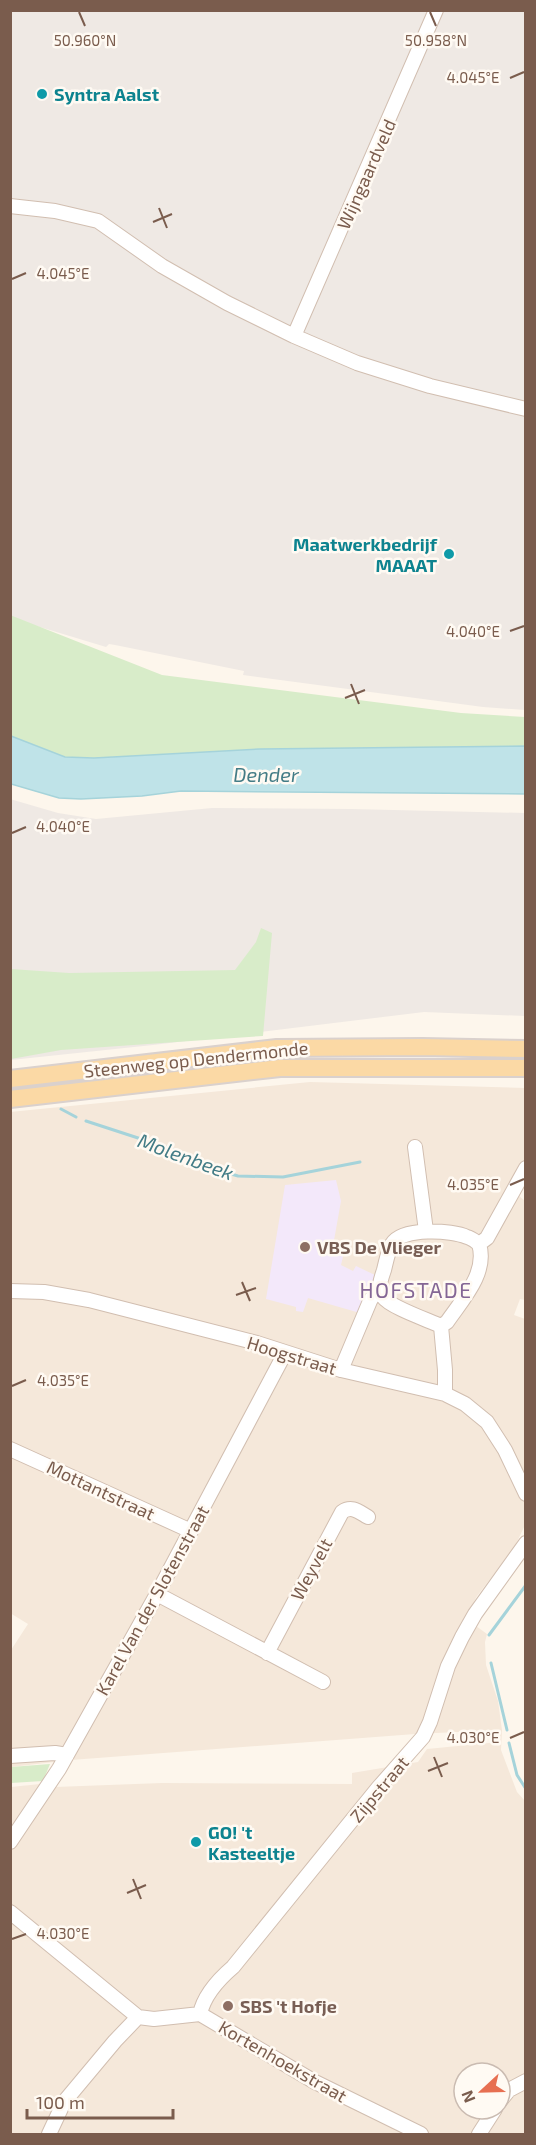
<svg xmlns="http://www.w3.org/2000/svg" width="536" height="2145" viewBox="0 0 536 2145" font-family="'Exo 2',sans-serif">
<rect width="100%" height="100%" fill="#fdf6ec"/>
<!-- residential -->
<path fill="#f5e8da" fill-rule="evenodd" d="M 310,1082 L 525,1088 L 525,1183 L 519,1196 L 525,1201 L 525,1300 L 520,1299 L 514,1315 L 525,1319 L 525,1525 L 514,1548 L 477,1596 L 465,1618 L 487,1634 L 485,1642 L 486,1665 L 498,1701 L 502,1730 L 501,1750 L 517,1792 L 525,1801 L 525,2134 L 11,2134 L 11,1787 L 40,1784 L 53,1790 L 55,1787 L 162,1783 L 352,1784 L 352,1773 L 418,1762 L 427,1749 L 499,1742 L 499,1730 L 415,1734 L 71,1760 L 11,1767 L 11,1650 L 28,1624 L 10,1613 L 10,1112 ZM 464,2073 L 500,2073 L 500,2109 L 464,2109 Z"/>
<!-- industrial -->
<path fill="#efe9e4" d="M 10,11 L 525,11 L 525,710 L 483,707 L 243,675 L 244,671 L 115,645 L 109,644 L 106,647 L 30,624 L 11,626 Z
M 10,799 L 58,813 L 96,819 L 212,808 L 351,809 L 525,813 L 525,1016 L 424,1012 L 153,1045 L 11,1060 Z"/>
<!-- education -->
<path fill="#f3e8fa" d="M 336,1180 L 341,1201 L 333,1246 L 345,1248 L 341,1265 L 353,1271 L 356,1266 L 377,1276 L 360,1313 L 308,1298 L 303,1312 L 296,1311 L 296,1307 L 266,1299 L 285,1185 Z"/>
<!-- green -->
<path fill="#d8ecc9" d="M 10,615 L 162,675 L 461,713 L 525,717 L 525,746 L 260,749 L 94,758 L 65,757 L 11,736 Z
M 261,928 L 272,933 L 263,1036 L 61,1050 L 11,1059 L 11,969 L 69,973 L 235,970 L 256,942 Z
M 50,1764 L 43,1781 L 11,1783 L 11,1767 Z"/>
<!-- water -->
<path fill="#bfe3e8" stroke="#a5d3da" stroke-width="1.5" d="M 11,736 L 65,757 L 94,758 L 260,749 L 525,746 L 525,794 L 181,791 L 142,796 L 81,799 L 59,798 L 11,784 Z"/>
<g fill="none" stroke-linecap="round" stroke-linejoin="round">
<!-- stream -->
<path stroke="#a5d3da" stroke-width="3" d="M 61,1109 L 76,1117
M 86,1121 L 181,1152 L 221,1171 L 238,1176 L 283,1177 L 360,1162
M 489,1635 L 526,1585
M 491,1663 L 507,1730
M 509,1743 L 517,1775 L 526,1789"/>
<defs>
<path id="minor" d="M 10,206 L 55,211 L 98,221 L 162,266 L 227,303 L 294,336 L 357,363 L 430,386 L 526,409
M 294,336 L 436,10
M 415,1147 L 426,1231
M 479,1244 L 487,1238 L 526,1168
M 10,1291 L 44,1292 L 89,1300 L 257,1343 L 341,1370 L 445,1394 L 465,1404 L 487,1422 L 505,1450 L 526,1494
M 441,1326 C 428,1320 390,1307 383,1297 C 377,1289 381,1279 384,1270 C 386,1262 388,1251 392,1244 C 402,1227 452,1230 467,1237 C 472,1238 476,1242 479,1244 C 488,1273 462,1300 447,1322 L 441,1326 L 445,1370 L 445,1394
M 341,1370 L 370,1301 L 379,1286
M 10,1449 L 191,1531
M 157,1594 L 323,1682
M 267,1653 L 342,1512 C 352,1505 359,1512 368,1517
M 10,1756 L 55,1753 L 67,1755
M 10,1842 L 59,1769 L 157,1594 L 285,1353
M 10,1912 L 138,2017
M 200,2014 C 204,1995 219,1979 233,1967 L 378,1788 L 423,1737 L 430,1722 L 448,1666 L 462,1637 L 475,1614 L 526,1543
M 138,2017 L 154,2019 L 200,2014 L 315,2082 L 421,2134
M 500,2101 L 509,2090 L 526,2081
M 49,2134 L 64,2102 L 115,2041 L 138,2017
M 479,2134 L 495,2109"/>
<path id="major" d="M 10,1079 L 277,1048 L 423,1047 L 526,1049
M 10,1099 L 280,1068 L 526,1068"/>
</defs>
<!-- minor casing -->
<use href="#minor" stroke="#d1beb0" stroke-width="16"/>
<!-- major casing -->
<use href="#major" stroke="#dad1cd" stroke-width="20"/>
<!-- minor -->
<use href="#minor" stroke="#fff" stroke-width="14"/>
<!-- major -->
<use href="#major" stroke="#fbd9a5" stroke-width="16"/>
</g>
<!-- ticks -->
<path fill="none" stroke="#7a5c4d" stroke-width="2" d="M 79,12 L 85,26M 430,12 L 436,26M 510,78 L 524,72M 159,208 L 167,228M 153,222 L 172,214M 12,279 L 26,273M 510,631 L 524,626M 351,684 L 359,704M 345,698 L 365,690M 12,833 L 26,827M 510,1185 L 524,1179M 242,1282 L 250,1301M 236,1295 L 256,1288M 12,1386 L 26,1380M 510,1738 L 524,1732M 434,1757 L 442,1777M 428,1771 L 448,1763M 133,1879 L 141,1899M 127,1893 L 146,1885M 12,1939 L 26,1934"/>
<!-- markers -->
<g fill="#0f9aa8" stroke="#fffaf3" stroke-width="2">
<circle cx="42" cy="94" r="6"/>
<circle cx="449" cy="554" r="6"/>
<circle cx="196" cy="1842" r="6"/>
</g>
<g fill="#8d6e63" stroke="#fffaf3" stroke-width="2">
<circle cx="305" cy="1247" r="6"/>
<circle cx="228" cy="2006" r="6"/>
</g>
<g text-anchor="middle" dominant-baseline="central" stroke-width="5" stroke-linejoin="round" paint-order="stroke">
<!-- culture labels -->
<g font-size="18" font-weight="bold" fill="#0d838f" stroke="#fffaf3" text-anchor="start">
<text x="54" y="94">Syntra Aalst</text>
<text x="437" y="544" text-anchor="end">Maatwerkbedrijf<tspan x="437" dy="21">MAAAT</tspan></text>
<text x="208" y="1832">GO! 't<tspan x="208" dy="21">Kasteeltje</tspan></text>
</g>
<!-- street labels -->
<g font-size="18" fill="#7a5c4d" stroke="#fffaf3">
<text transform="translate(366 174) rotate(-66)">Wijngaardveld</text>
<text transform="translate(196 1059) rotate(-6)">Steenweg op Dendermonde</text>
<text transform="translate(292 1355) rotate(17)">Hoogstraat</text>
<text transform="translate(101 1490) rotate(25)">Mottantstraat</text>
<text transform="translate(311 1569) rotate(-62)">Weyvelt</text>
<text transform="translate(152 1600) rotate(-61)">Karel Van der Slotenstraat</text>
<text transform="translate(379 1789) rotate(-50)">Zijpstraat</text>
<text transform="translate(283 2061) rotate(30)">Kortenhoekstraat</text>
</g>
<!-- education labels -->
<g font-size="18" font-weight="bold" fill="#785e54" stroke="#fffaf3" text-anchor="start">
<text x="317" y="1247">VBS De Vlieger</text>
<text x="240" y="2006">SBS 't Hofje</text>
</g>
<!-- water labels -->
<g font-size="20" font-style="italic" fill="#437c86" stroke="#fffaf3">
<text x="266" y="774">Dender</text>
<text transform="translate(186 1156) rotate(20)">Molenbeek</text>
</g>
<!-- quarter labels -->
<g font-size="21" letter-spacing="1.5" fill="#846695" stroke="#fffaf3">
<text x="416" y="1289">HOFSTADE</text>
</g>
</g>
<g font-size="15" text-anchor="middle" fill="#7a5c4d" stroke="#fffaf3" stroke-width="5" stroke-linejoin="round" paint-order="stroke">
<text x="85" y="46">50.960°N</text>
<text x="436" y="46">50.958°N</text>
<text x="473" y="83">4.045°E</text>
<text x="63" y="279">4.045°E</text>
<text x="473" y="637">4.040°E</text>
<text x="63" y="832">4.040°E</text>
<text x="473" y="1190">4.035°E</text>
<text x="63" y="1386">4.035°E</text>
<text x="473" y="1743">4.030°E</text>
<text x="63" y="1939">4.030°E</text>
</g>
<!-- border -->
<rect width="536" height="2145" fill="none" stroke="#7a5c4d" stroke-width="24"/>
<!-- north arrow -->
<g transform="translate(482 2091) rotate(248)"><circle r="28" fill="#fffaf3" stroke="#cabbb1" stroke-width="1.5"/>
<path d="M0-4.5L10 22L0 15L-10 22Z" fill="#e76f51"/>
<text y="-9" font-size="16" font-weight="bold" text-anchor="middle" fill="#7a5c4d">N</text>
</g>
<!-- scale -->
<path d="M27 2109v9h146v-9" fill="none" stroke="#7a5c4d" stroke-width="3"/>
<text x="36" y="2109" font-size="18" fill="#7a5c4d" stroke="#fffaf3" stroke-width="4.5" paint-order="stroke">100 m</text>
</svg>
